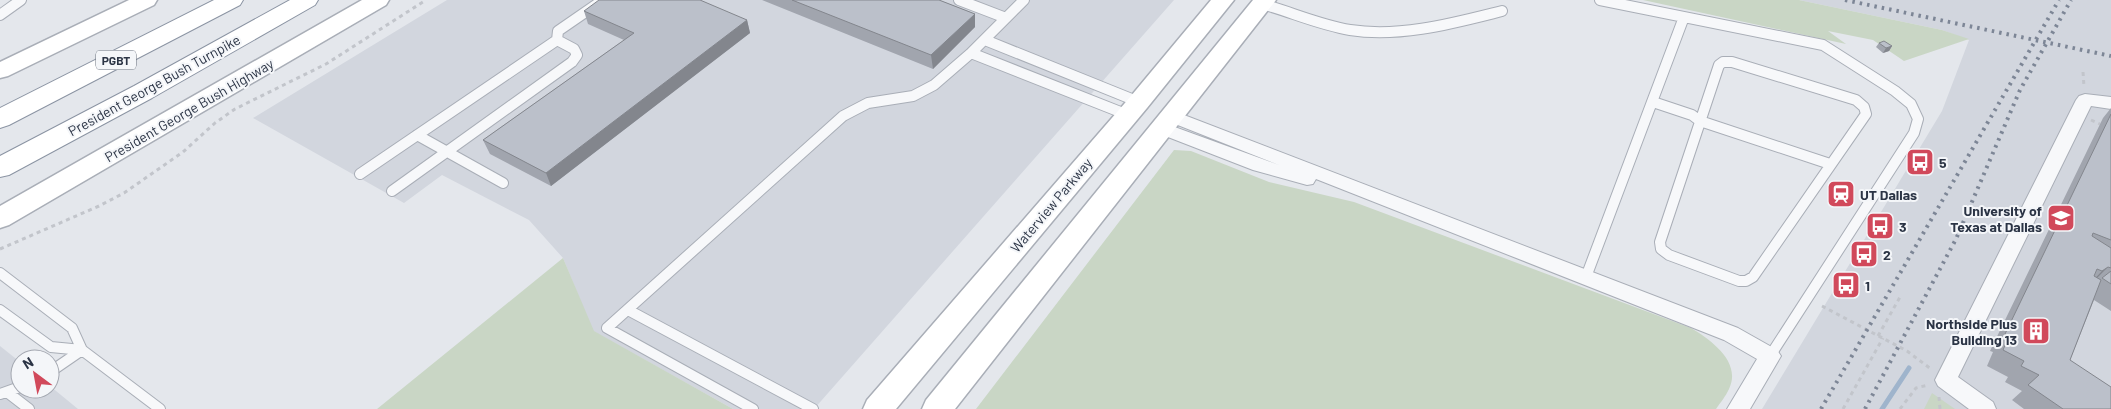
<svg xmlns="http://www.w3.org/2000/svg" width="2111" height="409" viewBox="0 0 2111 409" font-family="Barlow,sans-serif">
<rect width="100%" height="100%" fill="#e4e7ec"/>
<!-- built -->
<path fill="#d2d6de" d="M 447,0 L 1174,0 L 814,409 L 733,409 L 593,331 L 563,258 L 529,220 L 442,175 L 404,203 L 253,118 Z
M 1799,0 L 2111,0 L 2111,409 L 1762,409 L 1942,111 L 1969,40 L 1942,30 Z
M 0,346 L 20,362 L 20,389 L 50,389 L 50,386 L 78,409 L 0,409 Z"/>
<!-- green -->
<path fill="#c9d6c5" d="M 1643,0 L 1799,0 L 1942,30 L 1969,39 L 1904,61 L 1873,40 L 1828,31 L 1846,44 Z
M 1174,150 L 1191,151 L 1269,182 L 1354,202 L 1691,328 C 1711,340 1742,362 1729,389 C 1726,396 1720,403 1716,409 L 976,409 Z
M 563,258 L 594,331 L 733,409 L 377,409 Z
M 1932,393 L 1955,409 L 1924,409 Z"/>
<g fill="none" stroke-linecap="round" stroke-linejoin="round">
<!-- stream -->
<path stroke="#9fb4cc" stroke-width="5" d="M 1882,409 L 1909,368"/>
<defs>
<path id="lane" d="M 959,0 L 1006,18
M 1600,0 L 1823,45 L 1895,91 L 1911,104 L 1918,119 L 1914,133 L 1770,356
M 1262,4 C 1291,12 1320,25 1350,30 C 1400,38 1454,23 1502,11
M 0,15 L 21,0
M 985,40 L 1139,102
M 971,53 L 1128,115
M 1723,62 L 1732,62 L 1856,100 L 1864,107 L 1866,114 L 1753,277 L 1746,281 L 1739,281 L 1669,255 L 1661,249 L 1660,242 L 1719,65 Z
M 1653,102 L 1692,115 L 1700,121 L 1830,164
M 417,135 L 503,183
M 360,174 L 557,40 L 558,31 L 603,0
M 392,191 L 572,62 L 577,55 L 574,49 L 557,40
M 0,273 L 72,328 L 82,350 L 160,409
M 1586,277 L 1684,17
M 0,310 L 51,347 L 82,350
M 628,310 L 813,409
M 50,372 L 82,350
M 7,392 L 29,409
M 0,394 L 20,387
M 753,409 L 607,328 L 843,116 L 868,103 L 913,96 L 934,85 L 971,53 L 1024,0"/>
<path id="street" d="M 2085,94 L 2111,97 L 2111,109 L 2091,106 L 1958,377 L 1993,402 L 1996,409 L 1969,409 L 1938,386 L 1935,380 L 2076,100 L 2079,96 Z
M 1171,110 L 1738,328 L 1777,350 L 1781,356 L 1750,409 L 1727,409 L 1757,359 L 1724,340 L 1316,179 L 1313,184 L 1307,185 L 1253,170 L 1155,132 L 1152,128 L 1155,124 L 1161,122 L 1279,165 L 1165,120 L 1162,116 L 1165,112 Z"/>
<path id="secondary" d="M 129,0 L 157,0 L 154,5 L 8,76 L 0,78 L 0,62 Z
M 362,0 L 389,0 L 386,5 L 9,225 L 0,228 L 0,206 Z
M 1211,0 L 1234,0 L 1147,108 L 896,409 L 863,409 L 867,400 L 1131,96 Z
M 1253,0 L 1276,0 L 955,409 L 922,409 L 926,400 Z"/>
<path id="highway" d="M 214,0 L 243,0 L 240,5 L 9,125 L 0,128 L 0,108 Z
M 290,0 L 318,0 L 315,5 L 152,98 L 9,175 L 0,177 L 0,156 L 134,86 Z"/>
</defs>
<!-- lane casing -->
<use href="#lane" stroke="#a9aeb7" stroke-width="12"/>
<!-- street casing -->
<use href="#street" stroke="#a9aeb7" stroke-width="2"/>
<!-- secondary casing -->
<use href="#secondary" stroke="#a9aeb7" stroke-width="3"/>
<!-- highway casing -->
<use href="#highway" stroke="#8b94a3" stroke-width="2"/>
<!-- path -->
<path stroke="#c2c5cb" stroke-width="3" stroke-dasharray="4 4" stroke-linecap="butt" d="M 2083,72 L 2084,87
M 2091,120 L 2100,124
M 0,249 L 99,206 L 124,193 L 183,152 L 215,123 L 235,109 L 326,64 L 426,0
M 1822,306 L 1907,351 L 1931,369
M 1878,336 L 1900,297
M 1939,397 L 1940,409
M 1843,409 L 1883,338
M 1900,409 L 1916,388 L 1928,385"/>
<!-- lane -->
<use href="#lane" stroke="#f7f8fa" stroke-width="10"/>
<!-- street -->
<use href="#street" fill="#f7f8fa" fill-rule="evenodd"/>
<!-- secondary -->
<use href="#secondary" fill="#fff" fill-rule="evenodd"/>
<!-- highway -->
<use href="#highway" fill="#fff" fill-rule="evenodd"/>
<!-- rail -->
<path stroke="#7d8696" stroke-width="4" stroke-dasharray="2.5 5" stroke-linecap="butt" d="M 1845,0 L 2111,56
M 1821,409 L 2059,0
M 1865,409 L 1956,239 L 2020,90 L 2071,0"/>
</g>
<!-- wall -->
<path fill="#a1a5ae" d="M 762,0 L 939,0 L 975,14 L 975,27 L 933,69 Z
M 584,11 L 747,20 L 750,33 L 551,186 L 490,154 L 483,140 L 624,40 L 588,24 Z
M 1879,43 L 1892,46 L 1889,51 L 1883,53 L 1876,47 Z
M 2111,108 L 2111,311 L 2094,300 L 2070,360 L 2111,409 L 2024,409 L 2012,400 L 2022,391 L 2005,382 L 2008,377 L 1987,366 L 1993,352 L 1990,351 L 2103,118 Z"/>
<!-- shaded-wall -->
<path fill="#83868d" d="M 975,14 L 975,27 L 933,69 L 931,55 Z
M 747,20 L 750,33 L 551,186 L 546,173 Z
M 1892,46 L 1889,51 L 1883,53 L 1886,48 Z
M 2108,267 L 2092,283 L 2086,288 L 2102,271 Z"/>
<!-- building -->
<path fill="#bbc0ca" stroke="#83868d" d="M 599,0 L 700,0 L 747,20 L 546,173 L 483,140 L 634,33 L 584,11 Z
M 792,0 L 939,0 L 975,14 L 931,55 Z
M 1884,41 L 1892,46 L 1886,48 L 1879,43 Z
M 2111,114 L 2111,240 L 2093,233 L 2092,236 L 2111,248 L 2111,268 L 2108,267 L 2102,271 L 2097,269 L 2094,276 L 2101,280 L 2070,360 L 2111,387 L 2111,409 L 2063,409 L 2028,385 L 2039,375 L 2021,366 L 2024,361 L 2003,350 L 2009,336 L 2005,334 Z
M 2111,271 L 2111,284 L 2102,278 Z"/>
<!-- icons -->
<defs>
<symbol id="bus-square" viewBox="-11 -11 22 22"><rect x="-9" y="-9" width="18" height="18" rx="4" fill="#d1495b" stroke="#f4f6f9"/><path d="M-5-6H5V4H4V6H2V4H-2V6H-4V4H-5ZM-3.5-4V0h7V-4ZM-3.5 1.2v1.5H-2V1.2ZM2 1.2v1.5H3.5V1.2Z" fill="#fff"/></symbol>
<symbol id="station-square" viewBox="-11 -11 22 22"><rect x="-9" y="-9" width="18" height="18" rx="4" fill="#d1495b" stroke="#f4f6f9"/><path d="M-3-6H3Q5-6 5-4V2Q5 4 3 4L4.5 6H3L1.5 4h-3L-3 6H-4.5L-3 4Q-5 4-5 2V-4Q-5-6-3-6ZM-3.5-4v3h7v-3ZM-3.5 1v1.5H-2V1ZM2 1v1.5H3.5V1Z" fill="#fff"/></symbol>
<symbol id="university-square" viewBox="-11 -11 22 22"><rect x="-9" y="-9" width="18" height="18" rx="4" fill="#d1495b" stroke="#f4f6f9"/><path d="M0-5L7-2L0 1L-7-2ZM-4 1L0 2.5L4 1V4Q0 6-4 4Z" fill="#fff"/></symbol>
<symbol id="building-square" viewBox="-11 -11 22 22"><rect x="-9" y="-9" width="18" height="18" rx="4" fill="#d1495b" stroke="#f4f6f9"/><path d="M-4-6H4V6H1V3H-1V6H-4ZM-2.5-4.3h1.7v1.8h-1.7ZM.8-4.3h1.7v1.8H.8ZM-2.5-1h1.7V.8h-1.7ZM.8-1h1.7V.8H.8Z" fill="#fff"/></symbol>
</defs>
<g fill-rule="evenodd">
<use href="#bus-square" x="1904" y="146" width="32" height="32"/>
<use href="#station-square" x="1825" y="178" width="32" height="32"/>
<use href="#university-square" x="2045" y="202" width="32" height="32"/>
<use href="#bus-square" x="1864" y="210" width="32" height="32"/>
<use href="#bus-square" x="1848" y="238" width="32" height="32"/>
<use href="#bus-square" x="1830" y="269" width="32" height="32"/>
<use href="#building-square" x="2020" y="315" width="32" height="32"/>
</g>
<g text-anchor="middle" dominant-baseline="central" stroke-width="4" stroke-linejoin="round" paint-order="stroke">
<!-- shield labels -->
<rect fill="#f4f6f9" stroke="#676e7b" stroke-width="1" x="96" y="50.5" width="40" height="19" rx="4"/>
<g font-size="12" font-weight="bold" fill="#2b3445">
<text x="116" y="60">PGBT</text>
</g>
<!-- street labels -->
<g font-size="14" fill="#2b3445" stroke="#f4f6f9">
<text transform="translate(154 85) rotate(-29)">President George Bush Turnpike</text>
<text transform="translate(189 110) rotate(-30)">President George Bush Highway</text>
<text transform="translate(1051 205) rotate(-50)">Waterview Parkway</text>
</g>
<!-- poi labels -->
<g font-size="14" font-weight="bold" fill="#2b3445" stroke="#f4f6f9" text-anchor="start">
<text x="1939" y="162">5</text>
<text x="1860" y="194">UT Dallas</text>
<text x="2042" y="210" text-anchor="end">University of<tspan x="2042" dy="16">Texas at Dallas</tspan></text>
<text x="1899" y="226">3</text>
<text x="1883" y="254">2</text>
<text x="1865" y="285">1</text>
<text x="2017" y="323" text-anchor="end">Northside Plus<tspan x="2017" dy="16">Building 13</tspan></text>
</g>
</g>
<!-- north arrow -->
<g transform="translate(35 374) rotate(328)"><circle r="24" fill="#f4f6f9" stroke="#a4a8b1"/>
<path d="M0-4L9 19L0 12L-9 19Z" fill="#d1495b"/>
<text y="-8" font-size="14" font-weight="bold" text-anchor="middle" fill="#2b3445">N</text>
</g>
</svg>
